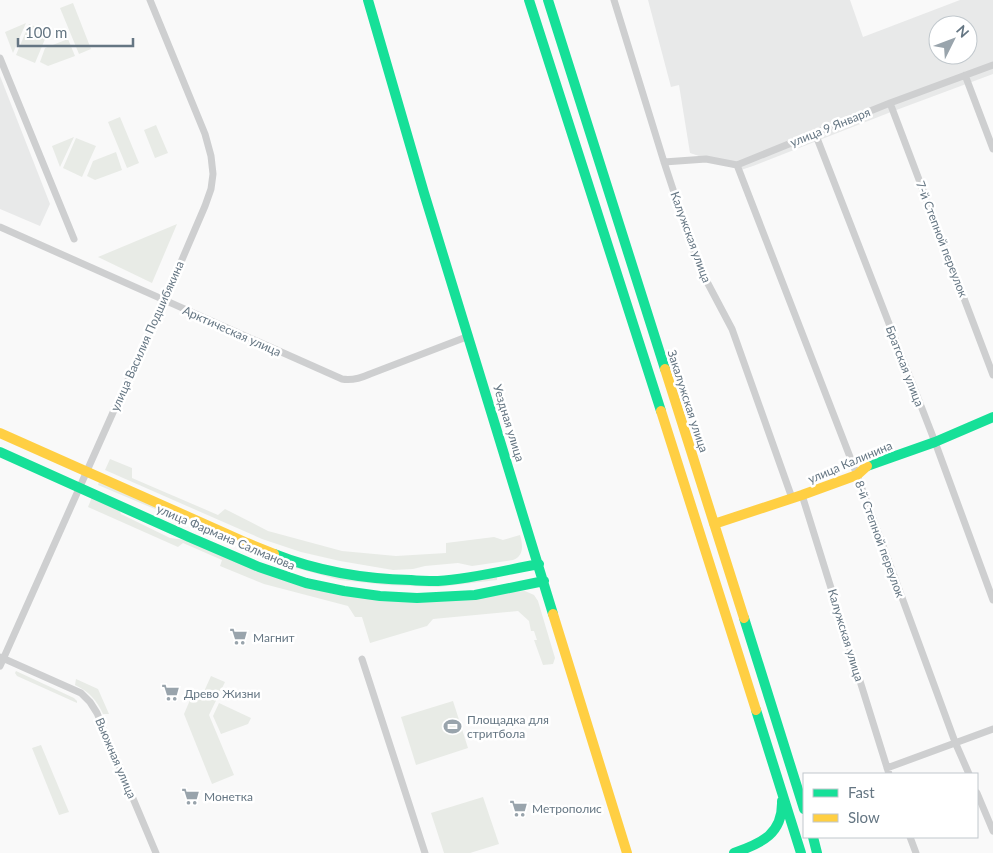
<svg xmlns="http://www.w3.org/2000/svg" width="993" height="853" viewBox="0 0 993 853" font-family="Lato,sans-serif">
<rect width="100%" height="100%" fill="#f9f9f9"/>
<!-- built -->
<path fill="#e8e9e9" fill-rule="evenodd" d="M 648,0 L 850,0 L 863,37 L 960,0 L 993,0 L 993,74 L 891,112 L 753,166 L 741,170 L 690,153 L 679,85 L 671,87 ZM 938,25 L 968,25 L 968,55 L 938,55 Z
M 0,76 L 50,204 L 40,226 L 0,209 Z"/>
<!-- green -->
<path fill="#e8ebe6" d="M 73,3 L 91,49 L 79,54 L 60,8 Z
M 26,23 L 13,53 L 5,32 Z
M 29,24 L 48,32 L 35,63 L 16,55 Z
M 68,39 L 75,56 L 48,66 L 40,62 L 45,48 Z
M 120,117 L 139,163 L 127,168 L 108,122 Z
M 156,125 L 168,153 L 155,158 L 144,130 Z
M 74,137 L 60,167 L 52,146 Z
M 76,138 L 96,146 L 82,177 L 63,168 Z
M 116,152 L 122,170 L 95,180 L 87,176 L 93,161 Z
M 177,224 L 152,283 L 98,257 Z
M 110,459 L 132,468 L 132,478 L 218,515 L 225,509 L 268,531 L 342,551 L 396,556 L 446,553 L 446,543 L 494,537 L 503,540 L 520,535 C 523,545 524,556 513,560 L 472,566 L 458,563 L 425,566 L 413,569 L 393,570 L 340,561 L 301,552 L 262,539 L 105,470 Z
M 99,482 L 341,575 L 497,577 L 497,580 L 438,587 L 386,585 L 340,580 L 292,567 L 98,485 Z
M 92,497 L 119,509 L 121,514 L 170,538 L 186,540 L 288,581 L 334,594 L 395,599 L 525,591 L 534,595 L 538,601 L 555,658 L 553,664 L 543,665 L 534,640 L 537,640 L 534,631 L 531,631 L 529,621 L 518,611 L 433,619 L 427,626 L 370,643 L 362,617 L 355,617 L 348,606 L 264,584 L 220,566 L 222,560 L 183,543 L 178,547 L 88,507 Z
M 16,671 L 74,698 L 77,701 L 77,703 L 17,676 L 15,673 Z
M 211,676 L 225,682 L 209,715 L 234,775 L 212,784 L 184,714 L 193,693 L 202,696 Z
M 76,679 L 98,689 L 109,714 L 103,714 C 97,700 88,691 75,685 Z
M 453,701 L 468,748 L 416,765 L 401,717 Z
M 219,703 L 251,718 L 248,724 L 221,734 L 213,716 Z
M 41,745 L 69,812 L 59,815 L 32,748 Z
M 483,797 L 499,844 L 470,853 L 444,853 L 431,813 Z"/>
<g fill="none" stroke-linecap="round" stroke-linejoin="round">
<!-- street -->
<path stroke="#cecfd0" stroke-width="7" d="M 614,0 L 664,162 L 694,253 L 705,278 L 732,329 L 792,498
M 0,58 L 74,239
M 965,75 L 993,149
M 890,103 L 993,375
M 815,133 L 935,442 L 993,600
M 664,162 L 706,159 L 737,165 L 890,103 L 993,65
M 737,165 L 857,475 L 955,742 L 969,774
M 0,227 L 342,379 C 352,381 361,378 370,374 L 469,336
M 802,495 L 889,774
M 0,657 L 81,693 L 90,702 L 97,713 L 156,853
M 362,659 L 425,853
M 0,666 L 115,408 L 160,311 L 205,206 L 211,189 L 213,174 L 211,156 L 205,134 L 150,0
M 887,768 L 993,729
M 977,793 L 993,831
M 910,837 L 916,853"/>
<!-- fast -->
<path stroke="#16e098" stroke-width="10" d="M 368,0 L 424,193 L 553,614
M 529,0 L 661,411
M 548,0 L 665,369
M 0,452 L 189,537 L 259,567 L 306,583 L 344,591 L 380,596 L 417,598 L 475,595 L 544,581
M 867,466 L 935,442 L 993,417
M 274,554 C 317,571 364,579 411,580 C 420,581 429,581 438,581 C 472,579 506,570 539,564
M 744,618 L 804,809
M 756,710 L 801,853
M 813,837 L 817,853
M 734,853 C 762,843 783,834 782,801"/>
<!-- slow -->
<path stroke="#ffcf43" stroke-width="10" d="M 665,369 L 744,618
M 661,411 L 756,710
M 0,433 L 247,543 L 274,554
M 714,524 L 802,495 L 857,475 L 867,466
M 553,614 L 627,853"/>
</g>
<!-- icons -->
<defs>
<symbol id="supermarket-bare" viewBox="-9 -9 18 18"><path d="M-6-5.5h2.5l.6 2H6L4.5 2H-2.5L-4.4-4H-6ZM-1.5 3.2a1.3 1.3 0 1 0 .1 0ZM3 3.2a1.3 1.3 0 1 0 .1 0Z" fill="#99a4ac" stroke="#fff" stroke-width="2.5" paint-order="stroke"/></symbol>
<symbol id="stadium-bare" viewBox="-9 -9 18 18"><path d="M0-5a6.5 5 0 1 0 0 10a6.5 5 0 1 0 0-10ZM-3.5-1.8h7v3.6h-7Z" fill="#99a4ac" stroke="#fff" stroke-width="2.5" paint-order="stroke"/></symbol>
</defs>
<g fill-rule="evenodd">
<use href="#supermarket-bare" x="226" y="624" width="25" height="25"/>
<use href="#supermarket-bare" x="158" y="680" width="25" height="25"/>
<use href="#stadium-bare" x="440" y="714" width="25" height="25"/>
<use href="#supermarket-bare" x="178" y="784" width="25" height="25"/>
<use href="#supermarket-bare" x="506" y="796" width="25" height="25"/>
</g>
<g text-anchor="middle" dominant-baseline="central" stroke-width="5" stroke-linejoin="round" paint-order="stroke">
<!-- street labels -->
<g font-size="12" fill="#657683" stroke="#fff">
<text transform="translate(830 127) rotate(-22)">улица 9 Января</text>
<text transform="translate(691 237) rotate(70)">Калужская улица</text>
<text transform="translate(942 239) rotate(69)">7-й Степной переулок</text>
<text transform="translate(232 331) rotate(24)">Арктическая улица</text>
<text transform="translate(147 336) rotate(-66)">улица Василия Подшибякина</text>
<text transform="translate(905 366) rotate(69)">Братская улица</text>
<text transform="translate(688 401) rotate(72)">Закалужская улица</text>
<text transform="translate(509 423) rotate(73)">Уездная улица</text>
<text transform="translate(850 462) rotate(-23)">улица Калинина</text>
<text transform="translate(226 537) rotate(23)">улица Фармана Салманова</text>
<text transform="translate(880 539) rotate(70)">8-й Степной переулок</text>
<text transform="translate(846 635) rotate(73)">Калужская улица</text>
<text transform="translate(116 758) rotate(67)">Вьюжная улица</text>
</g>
<!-- poi labels -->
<g font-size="12" fill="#657683" stroke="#fff" text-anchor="start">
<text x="253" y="637">Магнит</text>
<text x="184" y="693">Древо Жизни</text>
<text x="467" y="719">Площадка для<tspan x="467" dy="14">стритбола</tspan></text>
<text x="204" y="796">Монетка</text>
<text x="532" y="808">Метрополис</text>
</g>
</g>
<!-- legend -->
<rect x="803" y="773" width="175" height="65" fill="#ffffff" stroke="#c1c8cd"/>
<rect x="813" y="789" width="25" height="8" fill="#16e098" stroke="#c1c8cd"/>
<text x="848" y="798" font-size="15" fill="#657683">Fast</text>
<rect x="813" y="814" width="25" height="8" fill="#ffcf43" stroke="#c1c8cd"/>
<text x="848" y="823" font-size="15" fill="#657683">Slow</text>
<!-- north arrow -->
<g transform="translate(953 40) rotate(48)"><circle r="24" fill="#ffffff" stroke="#c1c8cd"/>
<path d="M0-4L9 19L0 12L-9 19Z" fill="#99a4ac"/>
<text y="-8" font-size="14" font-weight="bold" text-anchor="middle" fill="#657683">N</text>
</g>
<!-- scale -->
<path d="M18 38v8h115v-8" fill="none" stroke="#657683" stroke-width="2.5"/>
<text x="25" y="38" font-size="15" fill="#657683" stroke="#ffffff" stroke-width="4" paint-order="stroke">100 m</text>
</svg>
